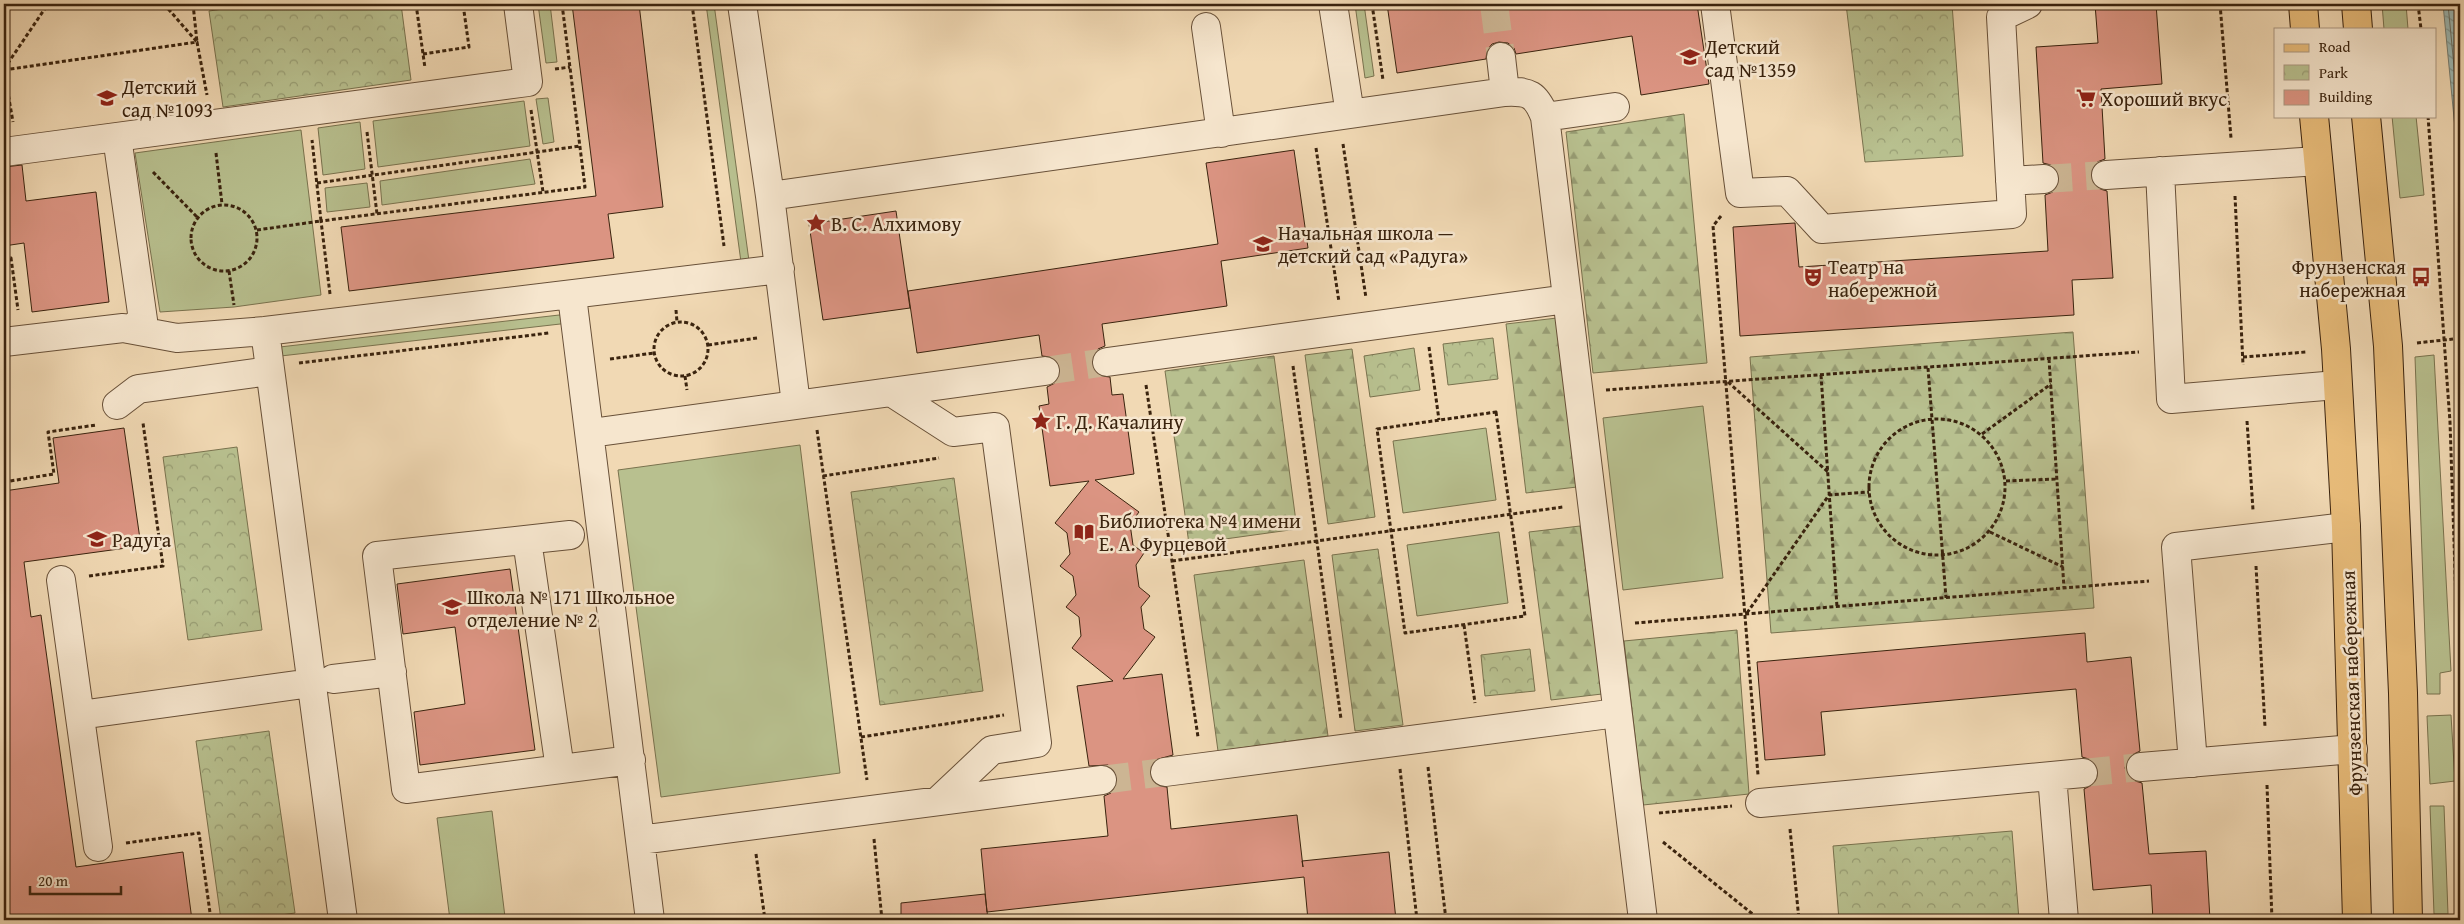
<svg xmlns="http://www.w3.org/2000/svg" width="2464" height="924" viewBox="0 0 2464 924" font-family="'Gentium Book Plus',serif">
<defs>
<pattern id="forest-firs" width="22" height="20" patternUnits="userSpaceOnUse" patternTransform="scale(1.25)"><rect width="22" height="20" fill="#b8c08f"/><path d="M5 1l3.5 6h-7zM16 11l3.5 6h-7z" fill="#979c73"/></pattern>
<pattern id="park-crowns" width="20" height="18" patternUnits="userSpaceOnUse" patternTransform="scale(1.25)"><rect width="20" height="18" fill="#b8c08f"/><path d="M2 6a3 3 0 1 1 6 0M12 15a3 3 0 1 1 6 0" fill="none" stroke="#979c73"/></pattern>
<pattern id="water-waves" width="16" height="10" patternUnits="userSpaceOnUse" patternTransform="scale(1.25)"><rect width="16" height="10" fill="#9cb9b5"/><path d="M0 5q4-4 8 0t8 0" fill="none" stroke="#809692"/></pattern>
</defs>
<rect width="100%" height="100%" fill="#f1d9b4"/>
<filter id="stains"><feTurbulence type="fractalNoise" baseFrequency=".004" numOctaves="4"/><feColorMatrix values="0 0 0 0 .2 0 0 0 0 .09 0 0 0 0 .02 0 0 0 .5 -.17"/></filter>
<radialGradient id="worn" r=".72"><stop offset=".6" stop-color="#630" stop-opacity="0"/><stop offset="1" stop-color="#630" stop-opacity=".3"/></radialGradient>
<!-- green -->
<path fill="#b8c08f" stroke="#79724e" d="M 538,4 L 550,4 L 557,62 L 546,63 Z
M 706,4 L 714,4 L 749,261 L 741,262 Z
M 1355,4 L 1364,4 L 1374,76 L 1365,78 Z
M 2382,4 L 2406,4 L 2408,29 L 2384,29 Z
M 548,98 L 554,142 L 543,144 L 536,99 Z
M 524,101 L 530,146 L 378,167 L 373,121 Z
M 2392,116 L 2416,116 L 2424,195 L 2400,198 Z
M 360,122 L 365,169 L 323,175 L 318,128 Z
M 301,130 L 321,295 L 234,307 L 160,312 L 135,153 Z
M 530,159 L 535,184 L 382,205 L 380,181 Z
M 367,183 L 370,207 L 327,212 L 325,188 Z
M 568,314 L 569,323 L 272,357 L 271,348 Z
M 2434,355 L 2451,671 L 2440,673 L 2440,694 L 2427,694 L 2415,357 Z
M 1703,406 L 1723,578 L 1623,590 L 1603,418 Z
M 1486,428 L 1496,500 L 1403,513 L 1393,441 Z
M 800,445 L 840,773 L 661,797 L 618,470 Z
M 1499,532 L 1508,603 L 1417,616 L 1407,545 Z
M 2451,715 L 2455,781 L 2430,784 L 2427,716 Z
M 2430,806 L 2444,806 L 2448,914 L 2434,914 Z
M 492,811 L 505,917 L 478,920 L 450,920 L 437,818 Z"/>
<!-- forest -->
<path fill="url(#forest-firs)" stroke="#79724e" d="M 1684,114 L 1707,363 L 1593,373 L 1566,132 Z
M 1557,318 L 1577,487 L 1526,493 L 1506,324 Z
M 2073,332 L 2094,608 L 1771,633 L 1750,357 Z
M 1352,349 L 1375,517 L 1328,524 L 1305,355 Z
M 1274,356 L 1297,529 L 1189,544 L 1165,371 Z
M 1580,526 L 1602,694 L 1551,700 L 1529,532 Z
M 1378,549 L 1403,725 L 1355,731 L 1332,555 Z
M 1304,560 L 1328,736 L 1218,751 L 1194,575 Z
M 1737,630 L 1749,794 L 1643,805 L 1624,641 Z"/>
<!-- park -->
<path fill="url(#park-crowns)" stroke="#79724e" d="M 259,4 L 401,4 L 411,80 L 223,107 L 209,11 Z
M 1846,4 L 1952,4 L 1963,156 L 1865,162 Z
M 1493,338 L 1498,379 L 1448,385 L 1443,344 Z
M 1414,348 L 1420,390 L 1370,397 L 1364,356 Z
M 237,447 L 262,630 L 188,640 L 163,457 Z
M 954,478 L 983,691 L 880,705 L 851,492 Z
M 1530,649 L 1535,691 L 1485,696 L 1481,655 Z
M 269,731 L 295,913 L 245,920 L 221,920 L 196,741 Z
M 2012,831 L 2019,920 L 1839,920 L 1833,846 Z"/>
<!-- water -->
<path fill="url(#water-waves)" stroke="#757d72" d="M 2443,4 L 2460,4 L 2460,180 Z"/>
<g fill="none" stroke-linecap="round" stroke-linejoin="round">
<!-- shore -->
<path stroke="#6b6e62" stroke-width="1" d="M 2448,4 L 2460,129
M 2454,4 L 2460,65"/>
</g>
<!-- building -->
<path fill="#db9482" stroke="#3a230e" d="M 572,4 L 639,4 L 663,207 L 608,214 L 614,258 L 349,291 L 341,227 L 596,196 Z
M 1387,4 L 1697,4 L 1709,84 L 1641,95 L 1632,36 L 1516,54 L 1514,48 L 1508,43 L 1499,42 L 1492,44 L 1487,50 L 1486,59 L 1397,73 Z
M 2095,4 L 2156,4 L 2162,84 L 2101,89 L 2105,159 L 2097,162 L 2092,168 L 2090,176 L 2093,184 L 2100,189 L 2107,191 L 2113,278 L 2072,280 L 2074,315 L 1740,336 L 1733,227 L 1795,223 L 1799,267 L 2048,251 L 2045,195 L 2053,192 L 2058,186 L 2060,179 L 2057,170 L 2051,165 L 2043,163 L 2036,47 L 2098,43 Z
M 1294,150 L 1308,248 L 1221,261 L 1227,306 L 1102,324 L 1105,346 L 1098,349 L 1093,356 L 1092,365 L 1095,372 L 1101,376 L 1110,377 L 1112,395 L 1123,394 L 1134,474 L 1095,480 L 1139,512 L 1130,524 L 1133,545 L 1144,553 L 1136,565 L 1139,587 L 1150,596 L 1141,607 L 1144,629 L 1155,637 L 1123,679 L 1162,674 L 1173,755 L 1155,760 L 1151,766 L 1150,774 L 1153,782 L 1159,786 L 1167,787 L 1171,829 L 1297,815 L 1303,867 L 1302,861 L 1389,852 L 1396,920 L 1308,920 L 1304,877 L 987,912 L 981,849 L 1108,836 L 1104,796 L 1111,793 L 1116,786 L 1117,778 L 1114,770 L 1108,765 L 1089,766 L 1077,686 L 1113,681 L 1072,648 L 1081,636 L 1079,617 L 1066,607 L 1076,595 L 1073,576 L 1060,566 L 1070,554 L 1067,533 L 1055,523 L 1089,481 L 1050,486 L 1039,406 L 1049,404 L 1047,387 L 1055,383 L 1059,377 L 1060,369 L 1058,362 L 1051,357 L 1042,356 L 1039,335 L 917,353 L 908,291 L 1218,244 L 1206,163 Z
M 22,165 L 26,201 L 96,192 L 109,302 L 32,312 L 24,243 L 4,246 L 4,167 Z
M 896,211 L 910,308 L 823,320 L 809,224 Z
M 124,428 L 141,546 L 24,562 L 31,617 L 41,615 L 76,867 L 183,852 L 192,920 L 4,920 L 4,491 L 59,483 L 53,438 Z
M 510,569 L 535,750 L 420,765 L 414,712 L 465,704 L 455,627 L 403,634 L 397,584 Z
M 2085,633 L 2087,662 L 2131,657 L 2140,751 L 2132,755 L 2127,761 L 2125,768 L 2129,776 L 2135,781 L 2142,783 L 2149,854 L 2206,851 L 2210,920 L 2153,920 L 2151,885 L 2093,890 L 2084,789 L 2092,785 L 2097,780 L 2099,772 L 2095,764 L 2089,759 L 2082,757 L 2076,689 L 1821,712 L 1825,755 L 1765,760 L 1757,662 Z
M 985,894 L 988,920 L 901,920 L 901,903 Z"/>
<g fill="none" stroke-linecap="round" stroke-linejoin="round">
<!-- minor-tunnel -->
<path stroke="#ccb593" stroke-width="28" stroke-dasharray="28 14" stroke-linecap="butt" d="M 1494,4 L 1501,57
M 2044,179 L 2106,175
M 1045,371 L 1107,362
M 2083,773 L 2141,767
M 1102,780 L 1165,772"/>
<defs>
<path id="minor" d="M 742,4 L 770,196 L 796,404
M 1333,4 L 1350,114
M 1715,4 L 1740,193 L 1787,191 L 1822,229 L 2012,214 L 2001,17 L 2028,4
M 1206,27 L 1221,133
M 1501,57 L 1505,92
M 1545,117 L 1643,920
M 117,137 L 143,320 L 130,329
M 4,152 L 528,82 L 518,4
M 2160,171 L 2171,399 L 2337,385
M 2106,175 L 2318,161
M 2010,181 L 2044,179
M 770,196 L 1505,92 C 1529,91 1536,94 1545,117 L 1615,107
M 572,296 L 650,920
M 265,331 L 343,920
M 4,342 L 123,328 L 177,338 L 265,331 L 780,269
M 1107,362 L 1567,299
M 891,392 L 953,432 L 995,427 L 1037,743 L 992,750 L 938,801
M 117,405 L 138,389 L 269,371
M 591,433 L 1045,371
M 570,535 L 377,556 L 406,789 L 631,760
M 527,540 L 560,769
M 61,580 L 98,847
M 333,679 L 392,672
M 80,715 L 311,683
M 2193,763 L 2176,547 L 2346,527
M 2141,767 L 2353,749
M 1165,772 L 1617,713
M 2052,776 L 2064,920
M 1760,803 L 2083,773
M 640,840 L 1102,780"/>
<path id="major" d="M 2303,4 L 2305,29
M 2356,4 L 2358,29
M 2314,116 L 2336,349 L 2346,527 L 2357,920
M 2366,116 L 2388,346 L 2403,693 L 2408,920"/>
</defs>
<!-- minor casing -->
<use href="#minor" stroke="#685038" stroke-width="30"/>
<!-- major casing -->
<use href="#major" stroke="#3a230e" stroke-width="30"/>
<!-- path -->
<path stroke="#3a230e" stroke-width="3" stroke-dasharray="4 2.5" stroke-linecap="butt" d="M 164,4 L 197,42
M 193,4 L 197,42
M 416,4 L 425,68
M 692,4 L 724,246
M 1372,4 L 1383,80
M 2220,4 L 2231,138
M 2418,4 L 2421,29
M 417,5 L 423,4
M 423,54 L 469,47 L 463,4
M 4,69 L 48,4
M 555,69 L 570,67
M 4,70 L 197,42 L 207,95
M 4,70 L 13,122
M 531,110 L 543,192
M 2428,116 L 2450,422 L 2460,720
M 367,132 L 377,214
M 1343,144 L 1366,298
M 1316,148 L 1339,302
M 216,153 L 222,204
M 153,172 L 198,218
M 317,183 L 580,146
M 2235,196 L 2243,365
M191 238a33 33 0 1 1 66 0a33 33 0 1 1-66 0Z
M 1721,216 L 1713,226 L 1758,775
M 257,230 L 321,221 L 312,140
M 4,259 L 11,258 L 18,310
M 229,271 L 234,305
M 330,294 L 321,221 L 585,187 L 562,4
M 676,310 L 677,322
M654 349a27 27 0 1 1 54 0a27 27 0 1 1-54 0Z
M 2417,343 L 2453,339
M 708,345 L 757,338
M 1429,347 L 1439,420
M 2243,357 L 2306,352
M 610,359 L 654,353
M 2049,359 L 2064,588
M 299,363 L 549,333
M 1293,366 L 1341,719
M 1928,368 L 1946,598
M 1821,375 L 1837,607
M 685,376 L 687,390
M 1728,382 L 1828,472
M 1146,385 L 1198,737
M 1606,390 L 2139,352
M 1496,412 L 1525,616 L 1405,633 L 1377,429 Z
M1869 487a68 68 0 1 1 136 0a68 68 0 1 1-136 0Z
M 2247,421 L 2253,510
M 817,430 L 867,780
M 1982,434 L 2051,384
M 2458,448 L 2460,455
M 823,476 L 939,458
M 2006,481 L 2057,479
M 4,482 L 54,474 L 48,432 L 96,425
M 1990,532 L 2063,567
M 1172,561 L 1563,507
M 2256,566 L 2265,727
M 89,576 L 163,566 L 143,423
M 1747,613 L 1829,495 L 1869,492
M 1635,623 L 2149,581
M 1464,625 L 1475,703
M 861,737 L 1004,715
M 1428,767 L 1446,920
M 1400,769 L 1417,920
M 2267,785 L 2272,920
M 1659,813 L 1732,806
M 1790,829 L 1799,920
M 874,839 L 882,920
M 1663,842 L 1760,920
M 126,843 L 199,833 L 211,920
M 756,854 L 765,920"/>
<!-- minor -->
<use href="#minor" stroke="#f6e6ce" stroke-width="28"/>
<!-- major -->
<use href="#major" stroke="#e8bc7a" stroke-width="28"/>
</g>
<!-- icons -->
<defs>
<symbol id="school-bare" viewBox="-9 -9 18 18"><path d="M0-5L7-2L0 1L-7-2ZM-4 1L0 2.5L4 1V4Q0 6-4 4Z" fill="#8f2418" stroke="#f6e6ce" stroke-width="2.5" paint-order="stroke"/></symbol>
<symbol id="supermarket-bare" viewBox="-9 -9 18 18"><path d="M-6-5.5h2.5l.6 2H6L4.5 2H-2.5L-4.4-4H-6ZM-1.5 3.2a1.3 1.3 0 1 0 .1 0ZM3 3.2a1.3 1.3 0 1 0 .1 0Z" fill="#8f2418" stroke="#f6e6ce" stroke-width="2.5" paint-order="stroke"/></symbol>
<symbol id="sight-bare" viewBox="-9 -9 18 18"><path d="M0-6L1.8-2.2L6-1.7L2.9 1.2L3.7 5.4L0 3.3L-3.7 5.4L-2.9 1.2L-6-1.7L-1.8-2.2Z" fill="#8f2418" stroke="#f6e6ce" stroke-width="2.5" paint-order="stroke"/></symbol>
<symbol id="theatre-bare" viewBox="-9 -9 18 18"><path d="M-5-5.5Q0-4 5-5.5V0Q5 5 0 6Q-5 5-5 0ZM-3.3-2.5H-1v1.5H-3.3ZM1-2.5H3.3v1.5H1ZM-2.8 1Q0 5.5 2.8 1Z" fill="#8f2418" stroke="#f6e6ce" stroke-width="2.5" paint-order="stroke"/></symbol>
<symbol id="bus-bare" viewBox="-9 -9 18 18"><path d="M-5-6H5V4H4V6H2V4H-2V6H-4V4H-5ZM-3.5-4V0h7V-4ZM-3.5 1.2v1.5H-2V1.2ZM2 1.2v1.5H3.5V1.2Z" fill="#8f2418" stroke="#f6e6ce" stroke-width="2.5" paint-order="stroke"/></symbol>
<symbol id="library-bare" viewBox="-9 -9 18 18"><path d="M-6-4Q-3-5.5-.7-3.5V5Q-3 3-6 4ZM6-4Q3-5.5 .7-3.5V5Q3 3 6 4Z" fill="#8f2418" stroke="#f6e6ce" stroke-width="2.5" paint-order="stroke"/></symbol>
</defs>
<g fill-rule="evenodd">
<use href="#school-bare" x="1676" y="43" width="28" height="28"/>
<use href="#school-bare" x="93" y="84" width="28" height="28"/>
<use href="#supermarket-bare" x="2072" y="84" width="28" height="28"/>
<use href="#sight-bare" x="802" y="209" width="28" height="28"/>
<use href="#school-bare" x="1249" y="230" width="28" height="28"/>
<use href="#theatre-bare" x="1799" y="263" width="28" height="28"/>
<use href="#bus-bare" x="2407" y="263" width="28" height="28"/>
<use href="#sight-bare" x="1027" y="407" width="28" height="28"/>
<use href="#library-bare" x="1070" y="518" width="28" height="28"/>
<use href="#school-bare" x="83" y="525" width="28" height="28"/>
<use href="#school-bare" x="438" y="593" width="28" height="28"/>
</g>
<g text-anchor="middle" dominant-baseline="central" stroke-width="5" stroke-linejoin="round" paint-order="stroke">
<!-- poi labels -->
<g font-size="20" fill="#3a230e" stroke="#f6e6ce" text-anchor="start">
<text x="1705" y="46">Детский<tspan x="1705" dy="23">сад №1359</tspan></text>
<text x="122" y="86">Детский<tspan x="122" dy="23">сад №1093</tspan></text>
<text x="2101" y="98">Хороший вкус</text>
<text x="831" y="223">В. С. Алхимову</text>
<text x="1278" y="232">Начальная школа —<tspan x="1278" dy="23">детский сад «Радуга»</tspan></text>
<text x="1828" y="266">Театр на<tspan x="1828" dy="23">набережной</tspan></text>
<text x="2406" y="266" text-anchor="end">Фрунзенская<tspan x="2406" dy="23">набережная</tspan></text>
<text x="1056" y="421">Г. Д. Качалину</text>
<text x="1099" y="520">Библиотека №4 имени<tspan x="1099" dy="23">Е. А. Фурцевой</tspan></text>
<text x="112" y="539">Радуга</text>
<text x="467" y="596">Школа № 171 Школьное<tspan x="467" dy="23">отделение № 2</tspan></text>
</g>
<!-- street labels -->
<g font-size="20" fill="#3a230e" stroke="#f6e6ce">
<text transform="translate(2351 683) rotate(-92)">Фрунзенская набережная</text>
</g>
</g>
<!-- margin -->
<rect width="2464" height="924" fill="none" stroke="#f1d9b4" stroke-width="20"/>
<rect x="5" y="5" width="2454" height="914" fill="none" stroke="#3a230e" stroke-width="2.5"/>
<rect x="10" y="10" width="2444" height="904" fill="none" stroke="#3a230e"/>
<!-- legend -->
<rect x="2274" y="28" width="162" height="90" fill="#f6e6ce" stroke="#ab9881"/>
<rect x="2284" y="44" width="25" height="8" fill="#e8bc7a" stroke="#ab9881"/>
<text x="2319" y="52" font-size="15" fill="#3a230e">Road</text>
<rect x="2284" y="65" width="25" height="15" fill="url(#park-crowns)" stroke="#ab9881"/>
<text x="2319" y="78" font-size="15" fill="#3a230e">Park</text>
<rect x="2284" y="90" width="25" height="15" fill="#db9482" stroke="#ab9881"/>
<text x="2319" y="102" font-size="15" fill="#3a230e">Building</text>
<!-- scale -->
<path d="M30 886v8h91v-8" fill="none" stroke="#3a230e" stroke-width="2.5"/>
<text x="38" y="886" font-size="15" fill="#3a230e" stroke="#f6e6ce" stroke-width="4" paint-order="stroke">20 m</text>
<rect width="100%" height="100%" filter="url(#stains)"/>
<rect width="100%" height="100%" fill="url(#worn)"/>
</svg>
